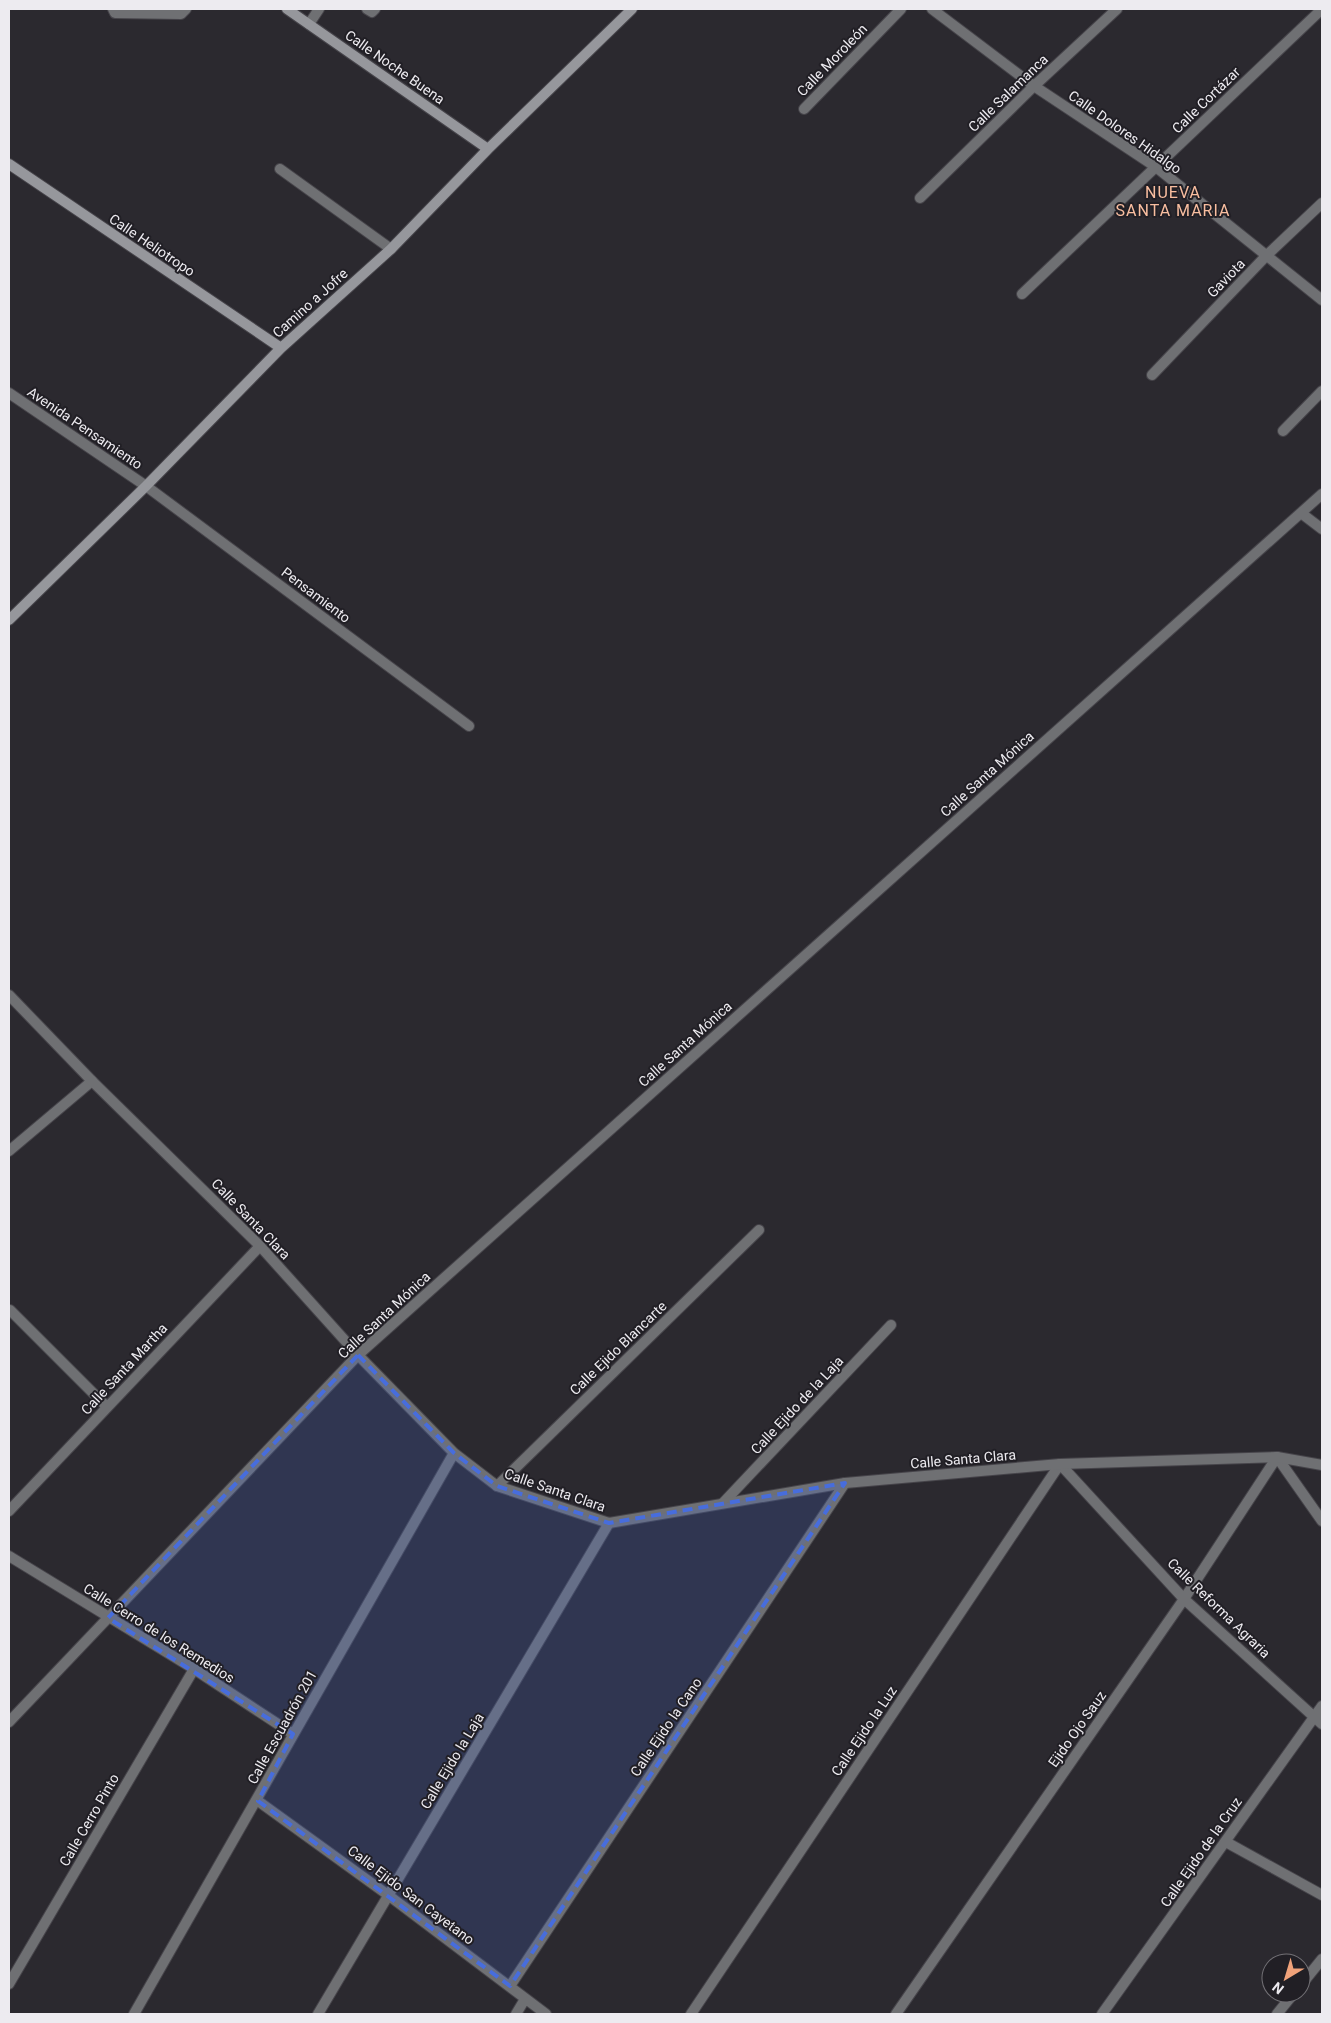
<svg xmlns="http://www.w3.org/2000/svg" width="1331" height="2023" viewBox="0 0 1331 2023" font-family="Roboto,sans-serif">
<rect width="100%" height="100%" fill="#2b292f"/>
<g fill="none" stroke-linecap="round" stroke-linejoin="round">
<defs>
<path id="service" d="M 113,9 L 115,13 L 181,14 L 186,9
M 367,9 L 372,12 L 375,9
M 309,24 L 319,9"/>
<path id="minor" d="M 932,9 L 1034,86 L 1156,167 L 1322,300
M 804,109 L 901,9
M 280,169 L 391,249
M 920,198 L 1034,86 L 1117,9
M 1022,294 L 1322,9
M 1152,375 L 1266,256 L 1322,203
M 9,393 L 146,486 L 469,726
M 1283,431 L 1322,391
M 1301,513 L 1322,529
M 9,1151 L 92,1081
M 9,1312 L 10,1310 L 107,1407
M 497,1486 L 759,1230
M 723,1503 L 891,1325
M 9,1511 L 260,1246
M 9,1556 L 194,1669 L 293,1734
M 9,1722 L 358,1355 L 1322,494
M 258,1801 L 388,1895 L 546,2014
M 1226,1842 L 1322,1895
M 9,1984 L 194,1669
M 1301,1985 L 1322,1959
M 510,1986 L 845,1483
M 318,2014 L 609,1523
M 516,2014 L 525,1999
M 691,2014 L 1060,1464 L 1184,1599 L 1322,1724
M 896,2014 L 1184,1599 L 1277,1457 L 1322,1521
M 1102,2014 L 1322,1706
M 1277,2014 L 1294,1993"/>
<path id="tertiary" d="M 9,995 L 92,1081 L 260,1246 L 358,1355 L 454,1453 L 497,1486 L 609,1523 L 845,1483 L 1060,1464 L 1277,1457 L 1322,1465
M 134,2014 C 242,1828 347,1640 454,1453"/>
<path id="secondary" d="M 287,9 L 488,149
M 9,164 L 281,348
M 9,620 L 146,486 L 281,348 L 391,249 L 488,149 L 632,9"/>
</defs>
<!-- service casing -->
<use href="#service" stroke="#46444a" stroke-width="12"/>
<!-- minor casing -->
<use href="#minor" stroke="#46444a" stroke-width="12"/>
<!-- tertiary casing -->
<use href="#tertiary" stroke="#46444a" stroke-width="12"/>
<!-- secondary casing -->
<use href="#secondary" stroke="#46444a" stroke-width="12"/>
<!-- service -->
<use href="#service" stroke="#6f7073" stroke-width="10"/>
<!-- minor -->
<use href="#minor" stroke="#6f7073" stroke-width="10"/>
<!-- tertiary -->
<use href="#tertiary" stroke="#6f7073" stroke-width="10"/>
<!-- secondary -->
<use href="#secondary" stroke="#96979c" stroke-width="10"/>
</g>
<!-- marked area -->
<path fill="#476ddd" fill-opacity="0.2" stroke="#476ddd" stroke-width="4" stroke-dasharray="10 6" stroke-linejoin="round" d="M 358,1355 L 454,1453 L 497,1486 L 609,1523 L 845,1483 L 510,1986 L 258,1801 L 293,1734 L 108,1618 Z"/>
<g text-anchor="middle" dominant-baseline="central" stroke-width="4" stroke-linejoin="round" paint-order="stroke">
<!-- street labels -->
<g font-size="14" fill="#edebf0" stroke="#211f25">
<text transform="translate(832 60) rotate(-46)">Calle Moroleón</text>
<text transform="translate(395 67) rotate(35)">Calle Noche Buena</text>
<text transform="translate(1008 93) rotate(-44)">Calle Salamanca</text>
<text transform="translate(1206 100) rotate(-44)">Calle Cortázar</text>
<text transform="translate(1125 132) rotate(35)">Calle Dolores Hidalgo</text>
<text transform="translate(152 245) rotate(34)">Calle Heliotropo</text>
<text transform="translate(1226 278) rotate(-46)">Gaviota</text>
<text transform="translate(310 303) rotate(-42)">Camino a Jofre</text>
<text transform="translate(85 428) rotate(34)">Avenida Pensamiento</text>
<text transform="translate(316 595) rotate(37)">Pensamiento</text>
<text transform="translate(987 774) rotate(-42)">Calle Santa Mónica</text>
<text transform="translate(685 1044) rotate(-42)">Calle Santa Mónica</text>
<text transform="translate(251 1219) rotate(46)">Calle Santa Clara</text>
<text transform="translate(384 1315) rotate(-43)">Calle Santa Mónica</text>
<text transform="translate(618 1348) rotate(-44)">Calle Ejido Blancarte</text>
<text transform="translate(124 1369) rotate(-47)">Calle Santa Martha</text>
<text transform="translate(797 1405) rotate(-47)">Calle Ejido de la Laja</text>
<text transform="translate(963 1459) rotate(-5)">Calle Santa Clara</text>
<text transform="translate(555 1490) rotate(19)">Calle Santa Clara</text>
<text transform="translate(1219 1608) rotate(44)">Calle Reforma Agraria</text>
<text transform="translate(159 1633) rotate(32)">Calle Cerro de los Remedios</text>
<text transform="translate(282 1727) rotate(-61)">Calle Escuadrón 201</text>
<text transform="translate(666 1727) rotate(-56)">Calle Ejido la Cano</text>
<text transform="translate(1077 1729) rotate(-55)">Ejido Ojo Sauz</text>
<text transform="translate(864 1731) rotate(-56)">Calle Ejido la Luz</text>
<text transform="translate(452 1761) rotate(-59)">Calle Ejido la Laja</text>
<text transform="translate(89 1820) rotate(-60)">Calle Cerro Pinto</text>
<text transform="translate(1201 1852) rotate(-55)">Calle Ejido de la Cruz</text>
<text transform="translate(411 1895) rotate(37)">Calle Ejido San Cayetano</text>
</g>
<!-- quarter labels -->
<g font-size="16" letter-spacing="1" fill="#f9bea0" stroke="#211f25">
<text x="1173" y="192">NUEVA<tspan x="1173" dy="18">SANTA MARIA</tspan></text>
</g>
</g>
<!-- border -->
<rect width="1331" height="2023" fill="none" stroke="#edebf0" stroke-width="20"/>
<!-- north arrow -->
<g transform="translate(1286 1978) rotate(218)"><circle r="24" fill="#211f25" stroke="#737176"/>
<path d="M0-4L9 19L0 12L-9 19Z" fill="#f0a27a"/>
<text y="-8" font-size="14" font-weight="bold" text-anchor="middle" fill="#edebf0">N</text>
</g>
</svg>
